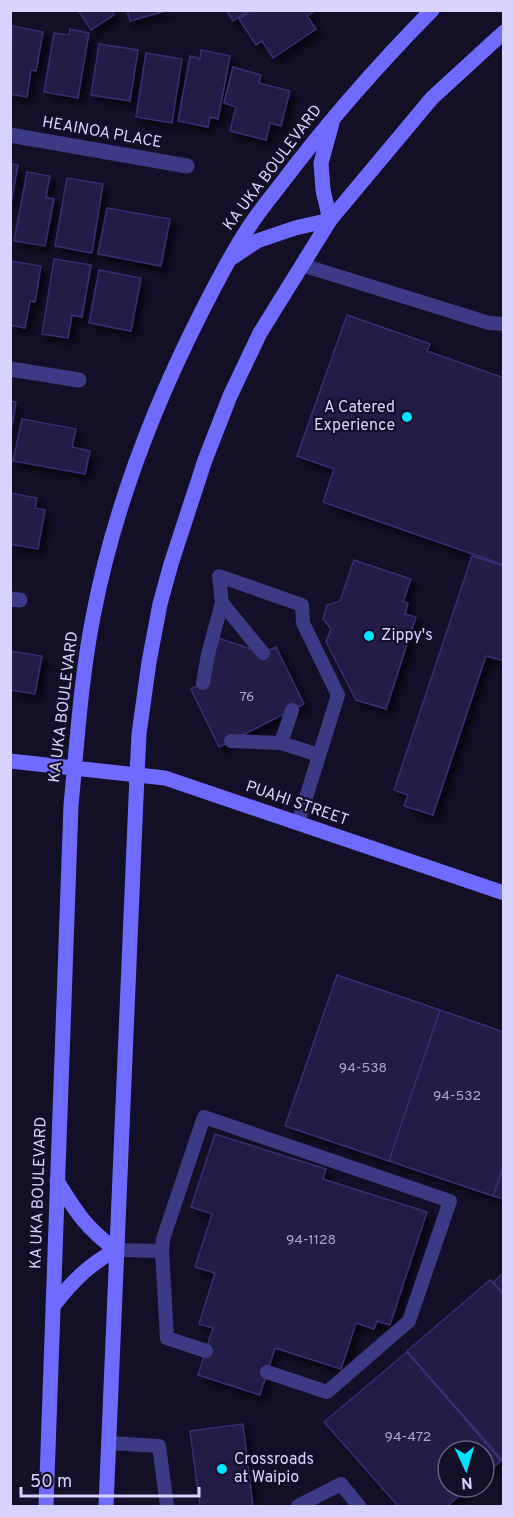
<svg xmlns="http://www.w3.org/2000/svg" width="514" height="1517" viewBox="0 0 514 1517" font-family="Overpass,sans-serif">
<defs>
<filter id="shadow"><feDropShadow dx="5.5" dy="5.5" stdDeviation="3" flood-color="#0009"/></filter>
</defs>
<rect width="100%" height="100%" fill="#130f26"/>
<!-- building -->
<path fill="#241b47" stroke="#3b2d73" stroke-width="1.5" filter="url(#shadow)" d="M 78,10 L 112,10 L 114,15 L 91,30 Z
M 127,10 L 169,10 L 130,21 Z
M 226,10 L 249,10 L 233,21 Z
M 252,10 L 316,10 L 307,16 L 316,29 L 273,58 L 262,41 L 256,45 L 239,19 Z
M 12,26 L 43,32 L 36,71 L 31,70 L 27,97 L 10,94 Z
M 70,29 L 89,33 L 78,98 L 44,92 L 54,33 L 69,35 Z
M 99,44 L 138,50 L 130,101 L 91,95 Z
M 201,50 L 230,56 L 218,119 L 210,117 L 208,127 L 178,121 L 190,56 L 200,59 Z
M 146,53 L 182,59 L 172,123 L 136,117 Z
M 233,67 L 261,75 L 259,83 L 290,91 L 281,126 L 270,123 L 266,140 L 230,131 L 236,107 L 224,103 Z
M 10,164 L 18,165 L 10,209 Z
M 27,172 L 50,176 L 46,197 L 54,199 L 45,246 L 14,241 Z
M 67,178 L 103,184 L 92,253 L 55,246 Z
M 107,208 L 170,219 L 161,266 L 98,254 Z
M 54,259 L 91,265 L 82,317 L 72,315 L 68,338 L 42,334 Z
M 10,261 L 41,266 L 35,302 L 30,301 L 25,328 L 10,325 Z
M 99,270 L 141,278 L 131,331 L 89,323 Z
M 347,315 L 430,344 L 427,351 L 504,378 L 504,565 L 323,502 L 334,469 L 297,456 Z
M 10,401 L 16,402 L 10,437 Z
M 22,419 L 76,429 L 72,447 L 90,451 L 85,474 L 13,461 Z
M 10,493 L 37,498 L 35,508 L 45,510 L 38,549 L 10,544 Z
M 472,556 L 504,566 L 504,661 L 486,656 L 433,815 L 404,806 L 408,795 L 394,790 Z
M 354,560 L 411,579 L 403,602 L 408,603 L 405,614 L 416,617 L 386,709 L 356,700 L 326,642 L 331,629 L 323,619 L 327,605 L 340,601 Z
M 218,638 L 263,653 L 276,647 L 304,704 L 219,747 L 191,689 L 203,683 Z
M 10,651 L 42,656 L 35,694 L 10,690 Z
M 337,975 L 440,1010 L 389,1161 L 285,1126 Z
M 440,1010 L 504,1032 L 504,1165 L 493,1196 L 389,1161 Z
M 215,1134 L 326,1169 L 323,1179 L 427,1212 L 390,1325 L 377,1321 L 374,1329 L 356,1323 L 341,1369 L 275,1348 L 260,1395 L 198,1375 L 213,1328 L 199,1324 L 215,1273 L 195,1267 L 212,1214 L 191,1207 Z
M 504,1165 L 504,1199 L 493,1196 Z
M 504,1273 L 504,1294 L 493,1282 Z
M 490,1280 L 504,1295 L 504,1462 L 407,1351 Z
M 407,1352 L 501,1461 L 484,1475 L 484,1451 L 448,1451 L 448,1487 L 470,1487 L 447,1506 L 398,1506 L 324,1422 Z
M 243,1424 L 253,1506 L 200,1506 L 190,1431 Z"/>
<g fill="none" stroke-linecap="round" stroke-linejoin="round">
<!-- lane -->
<path stroke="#3d3a85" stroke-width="14" d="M 302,265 L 489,323 L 504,324
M 222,603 L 263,653
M 203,683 L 208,654 L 222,603 L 219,576 L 302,605 L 303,623 L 338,695 L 298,823
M 231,741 L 281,743 L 319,755
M 281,743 L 292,710
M 116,1250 L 162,1251
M 206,1351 L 167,1338 L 162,1251 L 163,1239 L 204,1117 L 450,1201 L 409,1321 L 327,1392 L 267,1372
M 108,1443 L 159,1446 L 167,1506
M 298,1506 L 341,1484 L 359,1506"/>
<!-- street -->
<path stroke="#3d3a85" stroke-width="15" d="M 10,135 L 187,166
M 10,369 L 79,380
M 10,599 L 20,600"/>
<!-- secondary -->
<path stroke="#6f6bff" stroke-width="15" d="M 330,220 L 323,190 L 321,163 L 332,123
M 233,257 L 257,241 L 295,228 L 330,220
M 10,761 L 165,778 L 504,893
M 53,1306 C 73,1281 88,1265 116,1250 C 86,1228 76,1212 57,1181
M 46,1506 L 71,805 C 77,743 81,678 93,617 C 113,512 152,410 200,315 C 216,284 231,253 251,224 C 260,210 271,197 281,184 C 327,123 378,65 432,10
M 106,1506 L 137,775 L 139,734 L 149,662 L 160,604 L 171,564 L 205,460 L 230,396 L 260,333 L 330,220 L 432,98 L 504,32"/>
</g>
<!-- markers -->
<g fill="#00e5ff" stroke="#130f26" stroke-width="2">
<circle cx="407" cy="417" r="6"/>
<circle cx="369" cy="636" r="6"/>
<circle cx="222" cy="1469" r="6"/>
</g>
<g text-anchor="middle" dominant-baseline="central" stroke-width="4.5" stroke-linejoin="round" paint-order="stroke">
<!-- number labels -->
<g font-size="14" fill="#aca6d1">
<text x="247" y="697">76</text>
<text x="363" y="1068">94-538</text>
<text x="457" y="1096">94-532</text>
<text x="311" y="1240">94-1128</text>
<text x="408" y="1437">94-472</text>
</g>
<!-- street labels -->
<g font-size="16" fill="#d9d4ff" stroke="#130f26">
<text transform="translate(102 133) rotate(10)">HEAINOA PLACE</text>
<text transform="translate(273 168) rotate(-53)">KA UKA BOULEVARD</text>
<text transform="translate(64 707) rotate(-83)">KA UKA BOULEVARD</text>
<text transform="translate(297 804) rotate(19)">PUAHI STREET</text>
<text transform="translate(39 1193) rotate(-88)">KA UKA BOULEVARD</text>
</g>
<!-- poi labels -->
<g font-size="16" fill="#d9d4ff" stroke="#130f26" text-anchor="start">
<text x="395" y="408" text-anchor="end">A Catered<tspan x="395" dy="18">Experience</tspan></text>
<text x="381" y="636">Zippy's</text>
<text x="234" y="1460">Crossroads<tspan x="234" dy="18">at Waipio</tspan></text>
</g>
</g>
<!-- border -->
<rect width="514" height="1517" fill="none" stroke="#d9d4ff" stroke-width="24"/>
<!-- north arrow -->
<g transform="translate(466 1469) rotate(176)"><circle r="28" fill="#130f26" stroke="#625e7d" stroke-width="1.5"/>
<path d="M0-4.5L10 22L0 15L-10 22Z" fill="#00e5ff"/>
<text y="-9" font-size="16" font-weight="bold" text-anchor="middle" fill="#d9d4ff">N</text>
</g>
<!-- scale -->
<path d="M21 1487v9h178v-9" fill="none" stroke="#d9d4ff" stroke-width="3"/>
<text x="30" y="1487" font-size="18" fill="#d9d4ff" stroke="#130f26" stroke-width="4.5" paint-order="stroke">50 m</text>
</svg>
